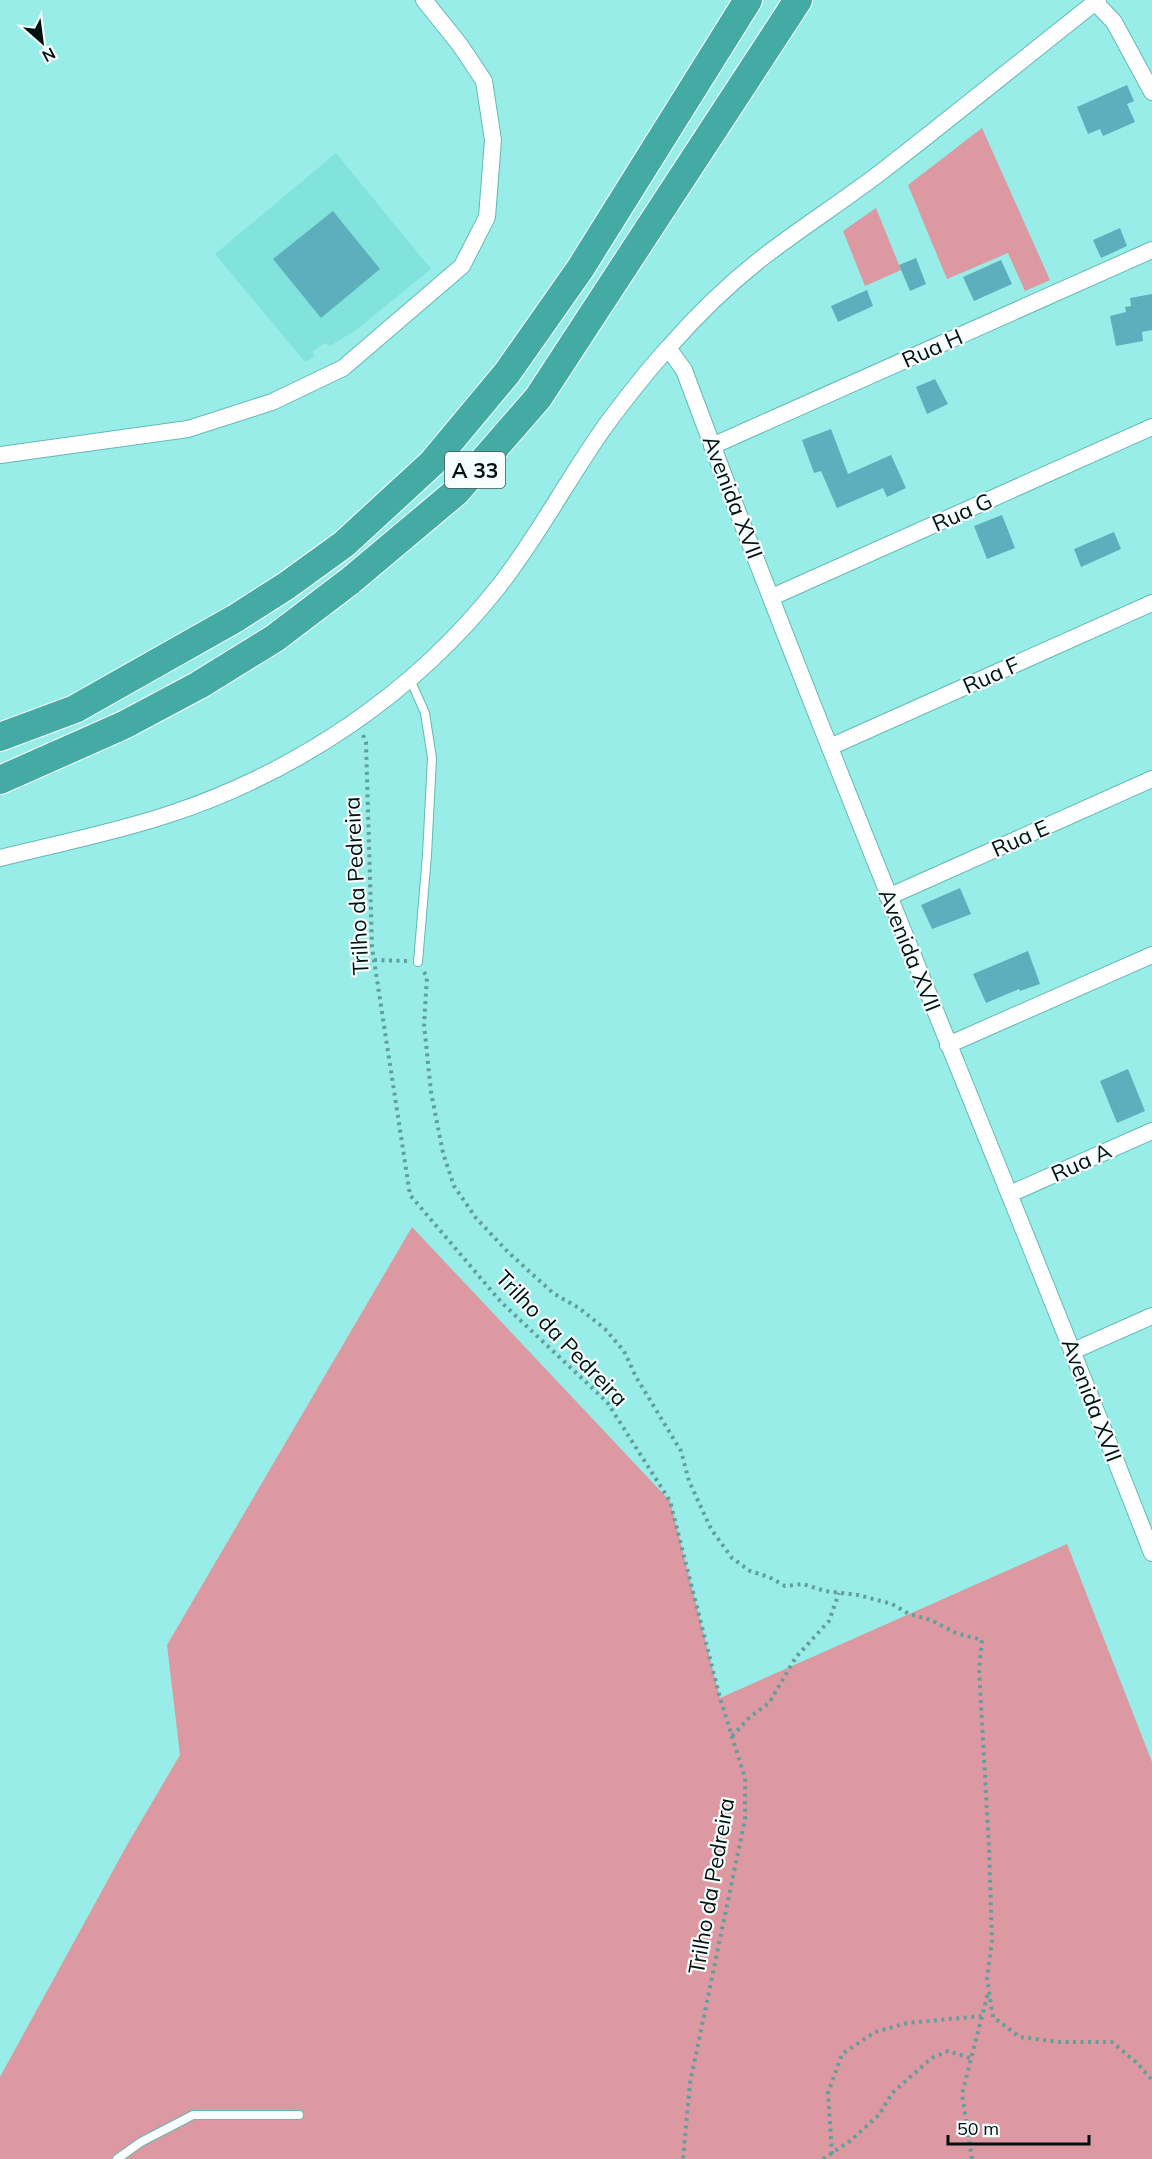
<svg xmlns="http://www.w3.org/2000/svg" width="1152" height="2159" viewBox="0 0 1152 2159" font-family="Mulish,sans-serif">
<rect width="100%" height="100%" fill="#98ede8"/>
<!-- built -->
<path fill="#82e3dc" d="M 336,153 L 431,269 L 356,330 L 330,346 L 325,343 L 313,351 L 314,357 L 305,362 L 215,254 Z"/>
<!-- green -->
<path fill="#dc99a2" d="M 982,128 L 1050,280 L 1025,291 L 1008,253 L 947,279 L 908,185 Z
M 876,208 L 901,270 L 865,286 L 843,231 Z
M 412,1227 L 670,1501 L 720,1698 L 1067,1544 L 1152,1762 L 1152,2159 L 0,2159 L 0,2077 L 127,1845 L 180,1755 L 167,1645 Z"/>
<!-- building -->
<path fill="#5dafbe" d="M 1127,85 L 1134,101 L 1127,104 L 1135,122 L 1103,136 L 1100,129 L 1088,134 L 1077,107 Z
M 333,211 L 380,269 L 321,318 L 273,259 Z
M 1120,228 L 1127,246 L 1101,258 L 1093,240 Z
M 916,258 L 926,284 L 910,291 L 899,265 Z
M 1001,260 L 1012,284 L 974,301 L 963,277 Z
M 867,290 L 873,306 L 838,322 L 831,306 Z
M 1152,294 L 1152,330 L 1142,332 L 1143,341 L 1116,346 L 1110,316 L 1126,312 L 1125,307 L 1131,306 L 1130,298 Z
M 935,379 L 948,404 L 927,414 L 916,387 Z
M 831,429 L 848,474 L 891,455 L 906,488 L 887,497 L 883,488 L 837,508 L 821,471 L 814,473 L 802,440 Z
M 1002,515 L 1015,548 L 987,559 L 974,526 Z
M 1114,532 L 1121,549 L 1081,567 L 1074,549 Z
M 960,888 L 971,914 L 932,929 L 921,905 Z
M 1028,951 L 1040,984 L 1020,991 L 1019,989 L 986,1003 L 973,974 Z
M 1128,1069 L 1145,1111 L 1117,1123 L 1100,1081 Z"/>
<g fill="none" stroke-linecap="round" stroke-linejoin="round">
<defs>
<path id="service" d="M 410,679 L 425,713 L 432,758 L 427,855 L 418,962
M 117,2159 L 141,2142 L 193,2115 L 299,2115"/>
<path id="minor" d="M 1095,2 L 1114,22 L 1152,92
M 668,348 L 684,370 C 832,767 998,1158 1152,1553
M 712,446 L 1152,250
M 0,455 L 188,429 L 272,402 L 343,368 L 462,266 L 487,217 L 493,140 L 484,81 L 460,45 L 424,0
M 772,597 L 1152,427
M 830,747 L 1152,603
M 0,858 C 56,844 112,833 167,815 C 296,773 415,693 499,586 C 539,535 568,478 606,425 C 626,398 647,371 669,347 C 697,315 729,284 762,258 C 802,227 845,200 885,169 C 956,114 1027,56 1098,0
M 888,897 L 1152,779
M 948,1045 L 1152,955
M 1010,1194 L 1152,1131
M 1073,1351 L 1152,1316"/>
<path id="motorway" d="M 0,737 L 75,709 L 236,618 L 286,586 L 344,544 L 432,463 L 507,373 L 580,269 L 748,0
M 0,780 L 124,725 L 199,685 L 275,638 L 350,581 L 456,492 L 538,398 L 798,0"/>
</defs>
<!-- service casing -->
<use href="#service" stroke="#65b9b4" stroke-width="10"/>
<!-- minor casing -->
<use href="#minor" stroke="#65b9b4" stroke-width="18"/>
<!-- motorway casing -->
<use href="#motorway" stroke="#fff" stroke-width="30"/>
<!-- path -->
<path stroke="#629f9c" stroke-width="4" stroke-dasharray="3 4.5" stroke-linecap="butt" d="M 363,735 L 366,742 L 372,947 L 410,1195 L 501,1302 L 607,1402 L 670,1501 L 720,1698 L 745,1778 L 745,1819 L 690,2083 L 683,2159
M 374,960 L 408,961
M 424,972 L 427,977 L 424,1024 L 431,1092 L 443,1153 L 454,1186 L 476,1218 L 508,1252 L 553,1293 L 579,1308 L 605,1329 L 624,1351 L 636,1377 L 681,1451 L 689,1481 L 711,1529 L 732,1558 L 750,1571 L 769,1577 L 785,1586 L 803,1584 L 825,1591 L 858,1595 L 892,1604 L 909,1614 L 931,1620 L 956,1633 L 982,1640 L 979,1669 L 989,1847 L 992,1941 L 987,1978 L 993,2017 L 1020,2037 L 1060,2042 L 1112,2042 L 1137,2063 L 1152,2080
M 732,1736 L 750,1717 L 769,1703 L 796,1657 L 829,1621 L 839,1593
M 832,2154 L 828,2093 L 842,2054 L 875,2032 L 907,2023 L 982,2016
M 823,2159 L 850,2141 L 879,2115 L 892,2093 L 932,2058 L 948,2051 L 970,2058
M 972,2159 L 962,2094 L 988,1993"/>
<!-- service -->
<use href="#service" stroke="#fff" stroke-width="8"/>
<!-- minor -->
<use href="#minor" stroke="#fff" stroke-width="16"/>
<!-- motorway -->
<use href="#motorway" stroke="#44aaa4" stroke-width="28"/>
</g>
<g text-anchor="middle" dominant-baseline="central" stroke-width="4.5" stroke-linejoin="round" paint-order="stroke">
<!-- shield labels -->
<rect fill="#f6fefe" stroke="#4a5857" stroke-width="1.5" x="445" y="452" width="60" height="36" rx="4.5"/>
<g font-size="21" font-weight="bold" fill="#001110">
<text x="475" y="470">A 33</text>
</g>
<!-- street labels -->
<g font-size="22" fill="#001110" stroke="#f6fefe">
<text transform="translate(932 348) rotate(-24)">Rua H</text>
<text transform="translate(733 497) rotate(69)">Avenida XVII</text>
<text transform="translate(962 512) rotate(-24)">Rua G</text>
<text transform="translate(991 675) rotate(-24)">Rua F</text>
<text transform="translate(1020 838) rotate(-24)">Rua E</text>
<text transform="translate(356 886) rotate(-93)">Trilho da Pedreira</text>
<text transform="translate(910 950) rotate(68)">Avenida XVII</text>
<text transform="translate(1081 1162) rotate(-24)">Rua A</text>
<text transform="translate(562 1338) rotate(46)">Trilho da Pedreira</text>
<text transform="translate(1092 1400) rotate(69)">Avenida XVII</text>
<text transform="translate(711 1886) rotate(-80)">Trilho da Pedreira</text>
</g>
</g>
<!-- north arrow -->
<g transform="translate(42 42) rotate(152)" stroke="#f6fefe" stroke-width="4.5" paint-order="stroke">
<path d="M0-4.5L10 22L0 15L-10 22Z" fill="#001110"/>
<text y="-9" font-size="16" font-weight="bold" text-anchor="middle" fill="#001110">N</text>
</g>
<!-- scale -->
<path d="M948 2135v9h141v-9" fill="none" stroke="#001110" stroke-width="3"/>
<text x="957" y="2135" font-size="18" fill="#001110" stroke="#f6fefe" stroke-width="4.5" paint-order="stroke">50 m</text>
</svg>
